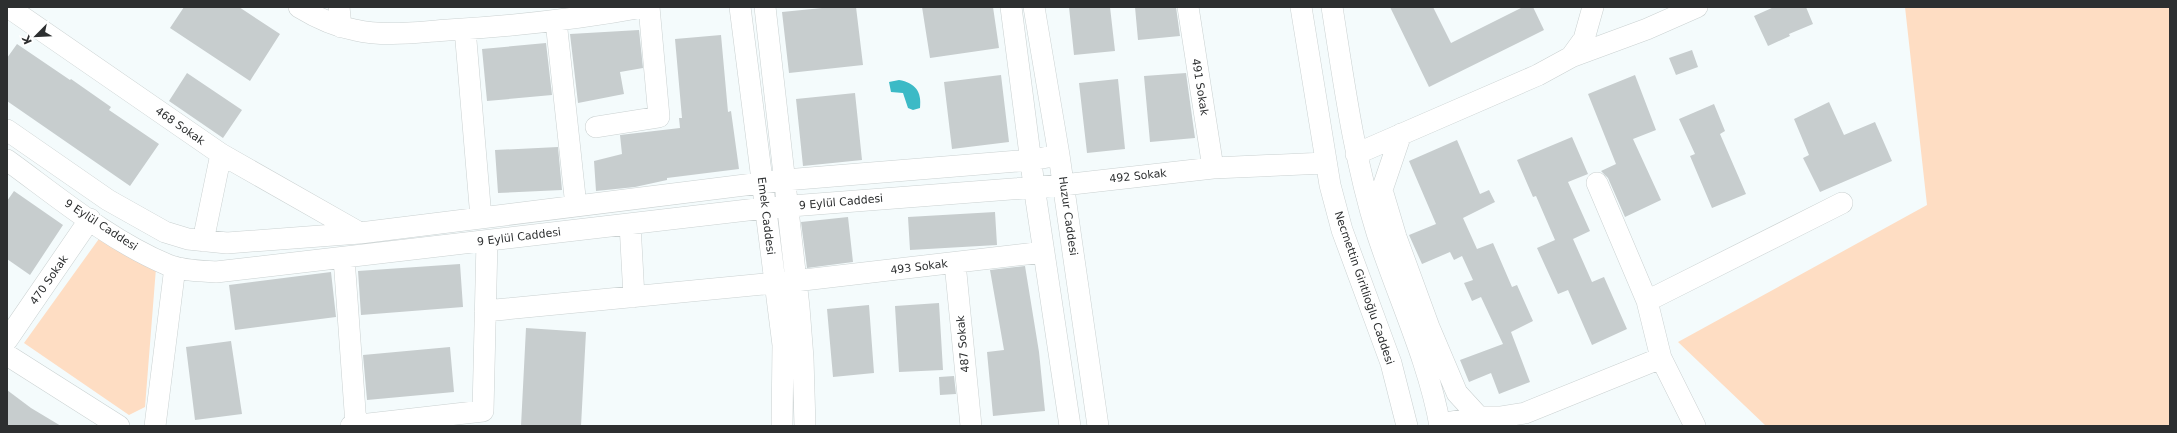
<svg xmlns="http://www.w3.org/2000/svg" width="2177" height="433" viewBox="0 0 2177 433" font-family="'DejaVu Sans',sans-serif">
<rect width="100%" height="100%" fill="#f4fbfc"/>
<!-- green -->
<path fill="#feddc3" d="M 1905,7 L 2170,7 L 2170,426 L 1766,426 L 1678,342 L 1927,205 Z
M 101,236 L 156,268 L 145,407 L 129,415 L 24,343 Z"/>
<!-- water -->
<path fill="#3cbac6" d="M 899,80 C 915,83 922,91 920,108 L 913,110 L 908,108 L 903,93 L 891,92 L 889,82 Z"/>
<!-- building -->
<path fill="#c7cdce" d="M 184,7 L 239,7 L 280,34 L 250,81 L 170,28 Z
M 832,7 L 856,7 L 863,65 L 789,73 L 782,12 Z
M 922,7 L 993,7 L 999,48 L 930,58 Z
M 1069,7 L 1110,7 L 1115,51 L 1074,55 Z
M 1135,7 L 1176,7 L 1180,36 L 1138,40 Z
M 1390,7 L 1433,7 L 1451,43 L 1523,7 L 1533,7 L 1544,30 L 1429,87 Z
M 1774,7 L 1806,7 L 1813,24 L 1789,34 L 1790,36 L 1768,46 L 1754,16 Z
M 639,30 L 643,68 L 620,72 L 624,94 L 578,103 L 570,34 Z
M 721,35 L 728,112 L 731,111 L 739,169 L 667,178 L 667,180 L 635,187 L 596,191 L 594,161 L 622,154 L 620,135 L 680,128 L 679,118 L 682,118 L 675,39 Z
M 546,43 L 552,95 L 487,101 L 482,49 Z
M 17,44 L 70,80 L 71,79 L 111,107 L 109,110 L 159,144 L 130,186 L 7,101 L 7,58 Z
M 1692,50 L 1698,67 L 1676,75 L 1669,58 Z
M 187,73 L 242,110 L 223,138 L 169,101 Z
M 1186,73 L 1195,138 L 1150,142 L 1144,76 Z
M 1001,75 L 1009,142 L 952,149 L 944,82 Z
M 1635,75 L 1656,130 L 1633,139 L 1661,200 L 1625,217 L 1608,178 L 1601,171 L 1616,164 L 1588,94 Z
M 1118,79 L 1125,149 L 1087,153 L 1079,83 Z
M 855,93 L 862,160 L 803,166 L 796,99 Z
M 1829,102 L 1844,135 L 1875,122 L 1892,161 L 1820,192 L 1803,158 L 1809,155 L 1794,119 Z
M 1714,104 L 1725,131 L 1720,134 L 1746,194 L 1712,208 L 1690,156 L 1695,154 L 1679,119 Z
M 1572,137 L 1588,174 L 1568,182 L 1590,231 L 1573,239 L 1592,282 L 1604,277 L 1627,329 L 1592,345 L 1568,290 L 1558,294 L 1537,248 L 1555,240 L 1536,196 L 1533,197 L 1517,160 Z
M 1457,140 L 1480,194 L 1489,190 L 1495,202 L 1463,218 L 1477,249 L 1493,243 L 1512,287 L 1517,285 L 1533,321 L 1511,332 L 1530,382 L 1499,394 L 1491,373 L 1469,382 L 1460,360 L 1503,344 L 1481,297 L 1472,301 L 1464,283 L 1473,280 L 1462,256 L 1454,260 L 1450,252 L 1422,264 L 1409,235 L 1436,224 L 1409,161 Z
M 558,147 L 562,190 L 498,193 L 495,150 Z
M 14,191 L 63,225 L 30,275 L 7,259 L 7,201 Z
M 995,212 L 997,245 L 910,250 L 908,217 Z
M 848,217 L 853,262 L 807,268 L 801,222 Z
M 460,264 L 463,307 L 361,315 L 358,271 Z
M 1025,266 L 1039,352 L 1045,411 L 993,416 L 987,352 L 1004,350 L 990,270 Z
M 331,272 L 336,317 L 235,330 L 229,285 Z
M 939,303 L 943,370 L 899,372 L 895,306 Z
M 869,305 L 874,373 L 833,377 L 827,309 Z
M 526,328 L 586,332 L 581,426 L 521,426 Z
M 231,341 L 242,414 L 195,420 L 186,347 Z
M 450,347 L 454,392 L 367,400 L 363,355 Z
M 954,376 L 956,394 L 940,395 L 939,377 Z
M 7,390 L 31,408 L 61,426 L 7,426 Z"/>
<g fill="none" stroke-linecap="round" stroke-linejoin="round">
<defs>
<path id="minor" d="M 8,7 L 221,154 L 360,233
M 299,7 C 317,18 334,26 355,30 C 385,37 418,32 448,30 C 514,26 579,19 643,7
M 339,7 L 341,27
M 740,7 L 783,345 L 782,426
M 765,7 L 799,307 L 803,358 L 805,426
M 1011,7 L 1034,186 L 1070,426
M 1034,7 L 1059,155 L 1098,426
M 1188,7 L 1213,168
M 1301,7 L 1330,185 L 1342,230 L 1391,363 L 1407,426
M 1332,7 C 1344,83 1354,159 1377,233 C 1397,295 1429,362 1440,426
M 556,21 L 576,206
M 465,29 L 481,218
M 1571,57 L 1647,29 L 1697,7
M 596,127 L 659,117 L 649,7
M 7,130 L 108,200 L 165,232 L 188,239 L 227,243 L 360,233 L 785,180 L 1031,160 L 1059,155
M 1401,134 L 1382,190 L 1396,237 L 1429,327 L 1457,393 L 1479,417
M 1356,154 L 1538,75 L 1571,57 L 1584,39 L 1593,7
M 7,160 C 58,197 109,240 168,265 C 183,271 200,271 216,272 L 765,208 L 1063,185 L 1213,168 L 1325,163
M 1597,183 L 1647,301
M 630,224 L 634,297
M 203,241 L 221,154
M 344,258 L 356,425
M 955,263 L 971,426
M 485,311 L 795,281 L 1044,252
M 7,340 L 90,219
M 7,355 L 119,426
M 1661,358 L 1647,301 L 1842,203
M 1440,424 L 1479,417 L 1500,417 L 1525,413 L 1661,358 L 1695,426
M 155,426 L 175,267
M 351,426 L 483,411 L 487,241"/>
</defs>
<!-- minor casing -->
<use href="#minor" stroke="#cad1d1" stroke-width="22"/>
<!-- minor -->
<use href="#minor" stroke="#fff" stroke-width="21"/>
</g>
<g text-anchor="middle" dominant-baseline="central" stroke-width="3" stroke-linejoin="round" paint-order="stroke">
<!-- street labels -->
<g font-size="11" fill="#2d2f30" stroke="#fff">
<text transform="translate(1200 87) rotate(81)">491 Sokak</text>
<text transform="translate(180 126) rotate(35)">468 Sokak</text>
<text transform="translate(1138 176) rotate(-6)">492 Sokak</text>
<text transform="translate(841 202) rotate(-5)">9 Eylül Caddesi</text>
<text transform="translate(766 216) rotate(83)">Emek Caddesi</text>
<text transform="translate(1068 216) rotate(82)">Huzur Caddesi</text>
<text transform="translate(101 225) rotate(33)">9 Eylül Caddesi</text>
<text transform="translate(519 237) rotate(-7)">9 Eylül Caddesi</text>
<text transform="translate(919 267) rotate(-7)">493 Sokak</text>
<text transform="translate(49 280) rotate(-55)">470 Sokak</text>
<text transform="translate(1364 288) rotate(71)">Necmettin Giritlioğlu Caddesi</text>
<text transform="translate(963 344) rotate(-95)">487 Sokak</text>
</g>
</g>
<!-- border -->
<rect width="2177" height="433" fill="none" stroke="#2d2f30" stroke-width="16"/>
<!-- north arrow -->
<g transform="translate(36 36) rotate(246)" stroke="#ffffff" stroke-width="3" paint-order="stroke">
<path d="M0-3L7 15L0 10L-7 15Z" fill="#2d2f30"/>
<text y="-6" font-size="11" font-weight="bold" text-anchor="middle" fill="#2d2f30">K</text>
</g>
</svg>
